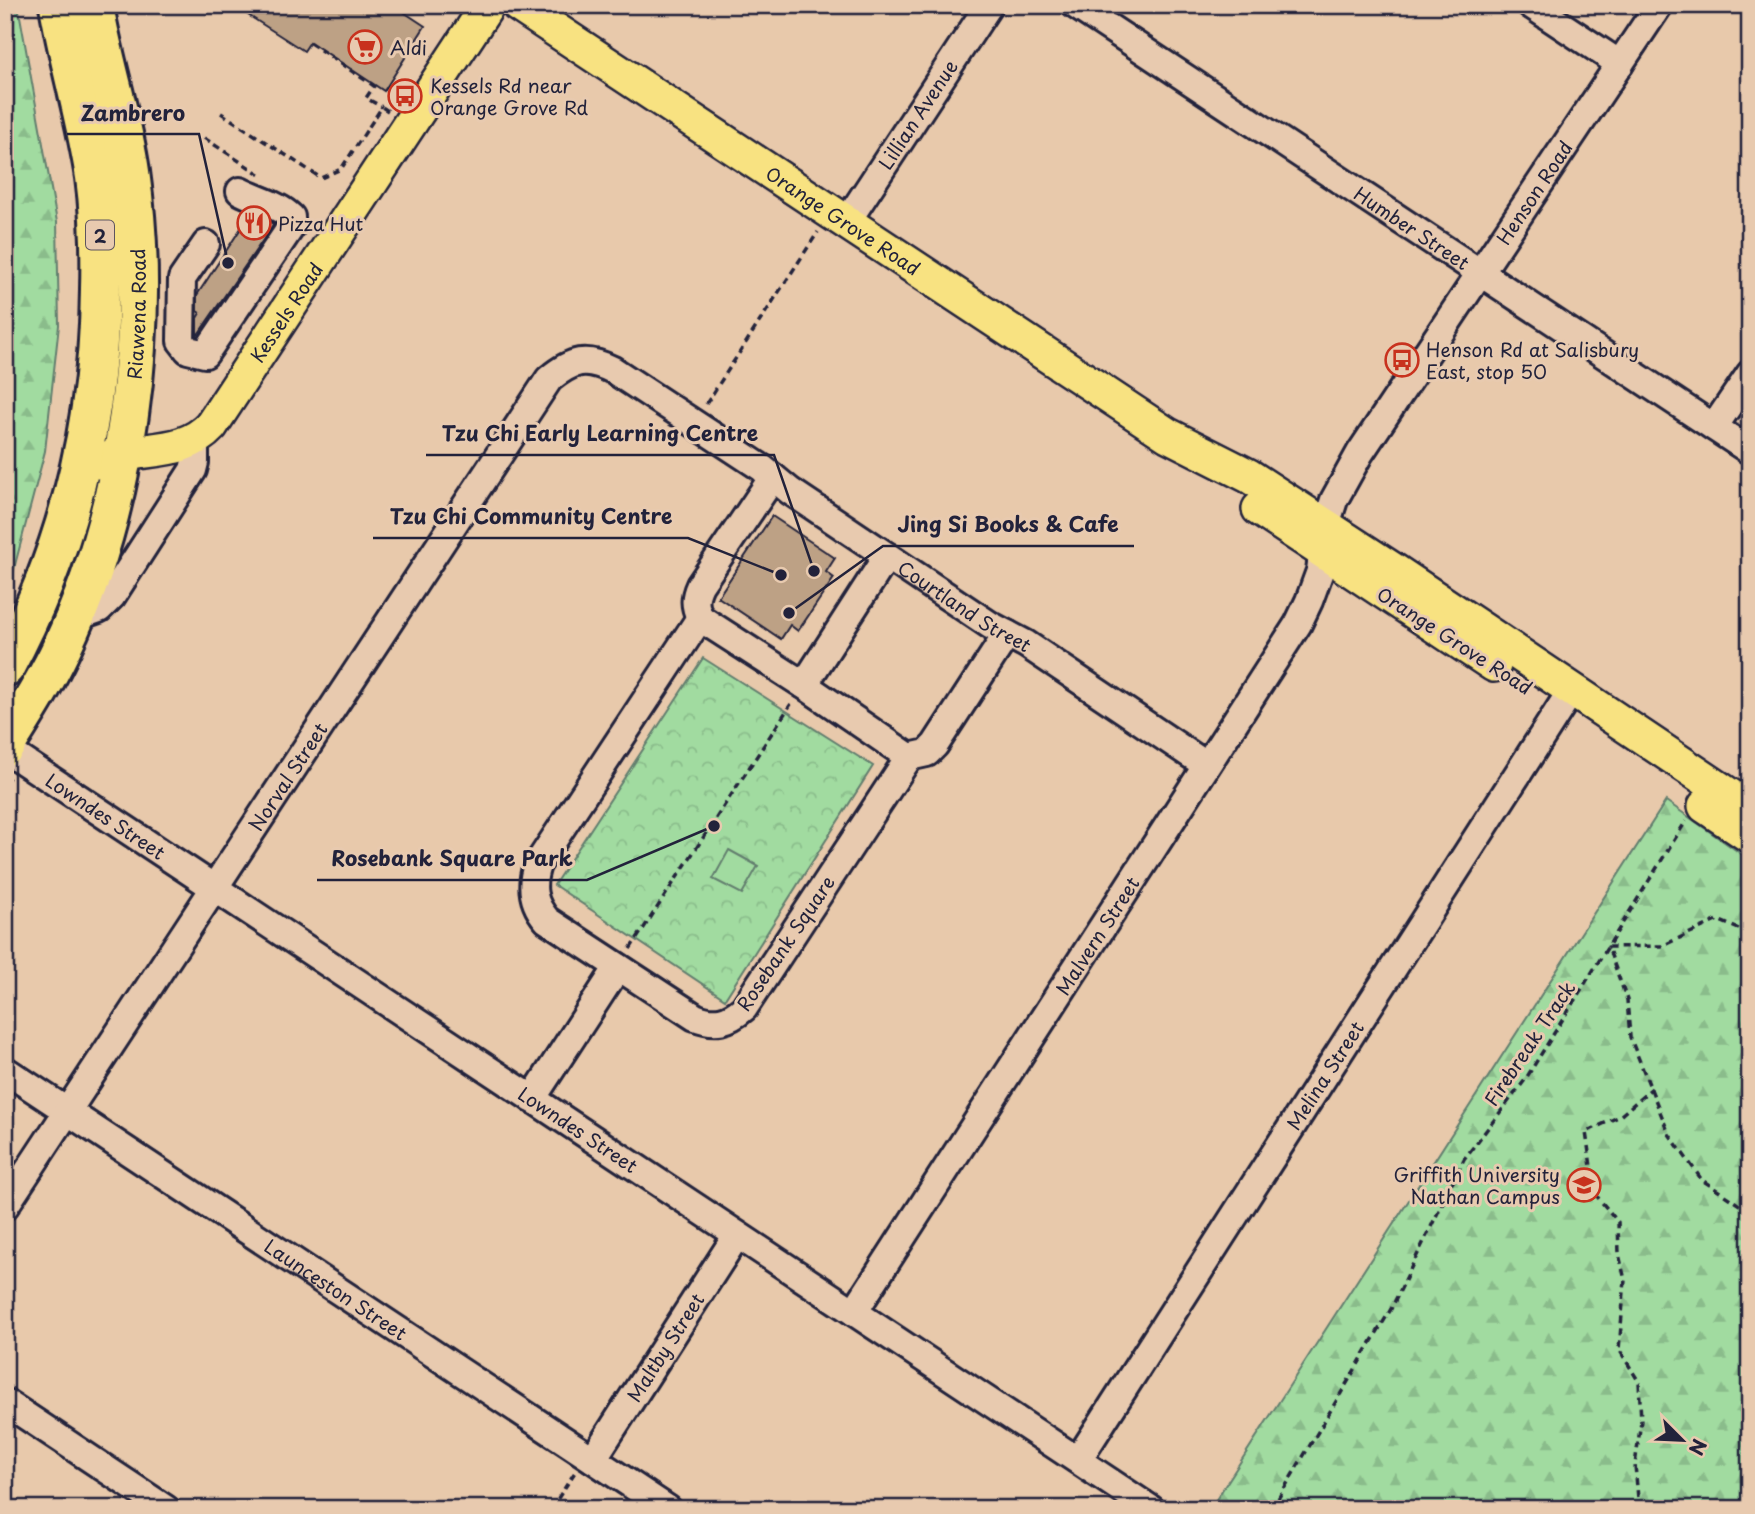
<svg xmlns="http://www.w3.org/2000/svg" width="1755" height="1514" viewBox="0 0 1755 1514" font-family="'Playpen Sans',sans-serif">
  <style>
    .forest { fill: url(#forest-firs); stroke: #627e6e; stroke-width: 2 }
    .park { fill: url(#park-crowns); stroke: #627e6e; stroke-width: 2 }
    .pitch { fill: #a1dba0; stroke: #627e6e; stroke-width: 2 }
    .building { fill: #bda185; stroke: #22223b; stroke-width: 2 }
    .lines { fill: none; stroke-linecap: round; stroke-linejoin: round }
    .minor-casing { stroke: #22223b; stroke-width: 32 }
    .major-casing { stroke: #22223b; stroke-width: 38 }
    .highway-casing { stroke: #22223b; stroke-width: 44 }
    .path { stroke: #22223b; stroke-width: 3.5; stroke-dasharray: 7 5; stroke-linecap: butt }
    .minor { stroke: #e8caaf; stroke-width: 26 }
    .major { stroke: #f8e281; stroke-width: 33 }
    .highway { stroke: #f8e281; stroke-width: 38 }
    .labels { text-anchor: middle; dominant-baseline: central; stroke-width: 6; stroke-linejoin: round; paint-order: stroke }
    .shield { fill: #e8caaf; stroke: #5d545e; stroke-width: 2 }
    .shield-label { font-size: 18px; font-weight: bold; fill: #22223b }
    .poi-label { font-size: 19px; fill: #22223b; stroke: #e8caaf; text-anchor: start }
    .street-label { font-size: 19px; fill: #22223b; stroke: #e8caaf }
    .leader { fill: none; stroke: #22223b; stroke-width: 2.5 }
    .callout-dot { fill: #22223b; stroke: #e8caaf; stroke-width: 2.5 }
    .callout-label { font-size: 21px; text-anchor: middle; font-weight: bold; fill: #22223b; stroke: #e8caaf; stroke-width: 6; stroke-linejoin: round; paint-order: stroke }
  </style>
  <defs>
    <pattern id="forest-firs" width="22" height="20" patternUnits="userSpaceOnUse" patternTransform="scale(1.75)"><rect width="22" height="20" fill="#a1dba0"/><path d="M5 1l3.5 6h-7zM16 11l3.5 6h-7z" fill="#8abc8b"/></pattern>
    <pattern id="park-crowns" width="20" height="18" patternUnits="userSpaceOnUse" patternTransform="scale(1.75)"><rect width="20" height="18" fill="#a1dba0"/><path d="M2 6a3 3 0 1 1 6 0M12 15a3 3 0 1 1 6 0" fill="none" stroke="#8abc8b"/></pattern>
  </defs>
  <rect width="100%" height="100%" fill="#e8c9ab"/>
  <filter id="ink" filterUnits="userSpaceOnUse"><feTurbulence type="fractalNoise" baseFrequency=".0143" numOctaves="2"/><feDisplacementMap in="SourceGraphic" scale="14" xChannelSelector="R" yChannelSelector="G"/><feConvolveMatrix kernelMatrix="1 2 1 2 8 2 1 2 1" color-interpolation-filters="sRGB"/></filter>
  <g filter="url(#ink)">
    <!-- forest -->
    <g class="forest">
      <path d="M5 5H18L57 222 59 325 45 451 11 580 5 594Z"/>
      <path d="M1666 801 1750 860V1509H1210Z"/>
    </g>
    <!-- park -->
    <path class="park" d="M703 658 873 766 725 999 554 885Z"/>
    <!-- pitch -->
    <path class="pitch" d="M729 850 758 866 742 894 713 879Z"/>
    <!-- building -->
    <g class="building">
      <path d="M254 5H393L425 26 384 91 310 42 304 51 248 15Z"/>
      <path d="M251 213 274 224 197 336V318L200 313 197 311V295Z"/>
      <path d="M772 516 835 558 826 572 834 578 798 631 790 625 781 639 718 597Z"/>
    </g>
    <g class="lines">
      <defs>
        <g id="minor">
          <path id="s1" d="M1075 5 1750 451"/>
          <path d="M1531 5 1620 64"/>
          <path id="s2" d="M846 223 989 5"/>
          <path d="M206 244 182 279 181 341 188 350 205 354 291 227V217C278 204 257 200 240 191"/>
          <path d="M1714 427 1750 374"/>
          <path d="M76 617 99 609 112 596 193 470 195 462V439"/>
          <path d="M700 618 804 685 909 757 744 1008C728 1022 715 1025 695 1017L547 920C532 903 530 886 537 865Z"/>
          <path d="M700 618C694 605 694 598 700 585L773 477"/>
          <path d="M804 685 887 556"/>
          <path id="s3" d="M5 749 1151 1509"/>
          <path d="M909 757 927 753 935 745 1007 634"/>
          <path id="s4" d="M5 1070 668 1509"/>
          <path d="M532 1099 618 967"/>
          <path id="s5" d="M5 1206 549 379C572 360 586 356 613 370L762 468 790 491 887 556 990 625 1026 644 1206 765"/>
          <path id="s6" d="M854 1312 1298 624 1309 601 1320 571 1326 525 1334 500 1360 453 1659 5"/>
          <path d="M5 1402 166 1509"/>
          <path id="s7" d="M593 1459 737 1235"/>
          <path id="s8" d="M1078 1460 1571 691"/>
        </g>
        <g id="major">
          <path id="s9" d="M518 5 1168 435 1249 476 1395 571 1750 809"/>
          <path id="s10" d="M99 462C108 459 116 455 125 454 157 448 188 451 211 426L488 5"/>
          <path d="M1259 509 1494 665"/>
          <path d="M1705 806 1750 836"/>
        </g>
        <g id="highway">
          <path d="M5 667C69 548 99 424 100 289 101 252 100 214 95 177 86 119 69 63 59 5"/>
          <path id="s11" d="M5 746C25 714 45 683 61 649 128 508 152 326 130 172 122 115 103 61 94 5"/>
        </g>
      </defs>
      <!-- minor casing -->
      <use href="#minor" class="minor-casing"/>
      <!-- major casing -->
      <use href="#major" class="major-casing"/>
      <!-- highway casing -->
      <use href="#highway" class="highway-casing"/>
      <!-- path -->
      <g class="path">
        <path d="M310 43 374 86 366 98 382 107"/>
        <path d="M221 113 321 178 341 169 382 107 388 111"/>
        <path d="M204 138 261 175"/>
        <path d="M706 404 818 232"/>
        <path d="M5 783 10 776"/>
        <path d="M1750 934 1718 920 1662 946 1608 947 1627 1000 1630 1037 1669 1134 1702 1180 1750 1212"/>
        <path d="M630 949 791 704"/>
        <path d="M551 1509 575 1472"/>
        <path d="M1272 1509 1391 1309 1464 1159 1525 1080 1686 821"/>
        <path d="M1639 1509 1635 1465 1641 1421 1639 1382 1619 1349 1625 1280 1619 1254 1618 1222 1595 1194 1586 1132 1620 1116 1652 1088"/>
      </g>
      <!-- minor -->
      <use href="#minor" class="minor"/>
      <!-- major -->
      <use href="#major" class="major"/>
      <!-- highway -->
      <use href="#highway" class="highway"/>
    </g>
  </g>
  <!-- icons -->
  <defs>
    <symbol id="supermarket-ring" viewBox="-11 -11 22 22"><circle r="9.5" fill="#e8caaf" stroke="#c8321e" stroke-width="1.5"/><path d="M-6-5.5h2.5l.6 2H6L4.5 2H-2.5L-4.4-4H-6ZM-1.5 3.2a1.3 1.3 0 1 0 .1 0ZM3 3.2a1.3 1.3 0 1 0 .1 0Z" fill="#c8321e"/></symbol>
    <symbol id="bus-ring" viewBox="-11 -11 22 22"><circle r="9.5" fill="#e8caaf" stroke="#c8321e" stroke-width="1.5"/><path d="M-5-6H5V4H4V6H2V4H-2V6H-4V4H-5ZM-3.5-4V0h7V-4ZM-3.5 1.2v1.5H-2V1.2ZM2 1.2v1.5H3.5V1.2Z" fill="#c8321e"/></symbol>
    <symbol id="restaurant-ring" viewBox="-11 -11 22 22"><circle r="9.5" fill="#e8caaf" stroke="#c8321e" stroke-width="1.5"/><path d="M-5-6h1v4h1v-4h1v4h1v-4h1v5L-1.5 .5V6h-2V.5L-5-1ZM5-6V6H3V1.5H1.5Q1.5-4 5-6Z" fill="#c8321e"/></symbol>
    <symbol id="university-ring" viewBox="-11 -11 22 22"><circle r="9.5" fill="#e8caaf" stroke="#c8321e" stroke-width="1.5"/><path d="M0-5L7-2L0 1L-7-2ZM-4 1L0 2.5L4 1V4Q0 6-4 4Z" fill="#c8321e"/></symbol>
  </defs>
  <g fill-rule="evenodd">
    <use href="#supermarket-ring" x="346" y="28" width="38" height="38"/>
    <use href="#bus-ring" x="386" y="77" width="38" height="38"/>
    <use href="#restaurant-ring" x="235" y="204" width="38" height="38"/>
    <use href="#bus-ring" x="1383" y="341" width="38" height="38"/>
    <use href="#university-ring" x="1565" y="1166" width="38" height="38"/>
  </g>
  <g class="labels">
    <!-- shield labels -->
    <rect class="shield" x="86" y="220.5" width="28" height="29" rx="5"/>
    <g class="shield-label">
      <text x="100" y="235">2</text>
    </g>
    <!-- poi labels -->
    <g class="poi-label">
      <text x="390" y="47">Aldi</text>
      <text x="430" y="85">Kessels Rd near<tspan x="430" dy="22">Orange Grove Rd</tspan></text>
      <text x="278" y="223">Pizza Hut</text>
      <text x="1426" y="349">Henson Rd at Salisbury<tspan x="1426" dy="22">East, stop 50</tspan></text>
      <text x="1560" y="1174" text-anchor="end">Griffith University<tspan x="1560" dy="22">Nathan Campus</tspan></text>
    </g>
    <!-- street labels -->
    <g class="street-label">
      <text stroke="none"><textPath href="#s2" startOffset="130">Lillian Avenue</textPath></text>
      <text stroke="none"><textPath href="#s6" startOffset="1316">Henson Road</textPath></text>
      <text stroke="none"><textPath href="#s9" startOffset="390">Orange Grove Road</textPath></text>
      <text stroke="none"><textPath href="#s1" startOffset="404">Humber Street</textPath></text>
      <text stroke="none"><textPath href="#s10" startOffset="256">Kessels Road</textPath></text>
      <text stroke="none"><textPath href="#s11" startOffset="458">Riawena Road</textPath></text>
      <text stroke="none"><textPath href="#s5" startOffset="1484">Courtland Street</textPath></text>
      <text transform="translate(1455 640) rotate(33)">Orange Grove Road</text>
      <text stroke="none"><textPath href="#s5" startOffset="514">Norval Street</textPath></text>
      <text stroke="none"><textPath href="#s3" startOffset="121">Lowndes Street</textPath></text>
      <text stroke="none"><textPath href="#s6" startOffset="448">Malvern Street</textPath></text>
      <text transform="translate(785 943) rotate(-56)">Rosebank Square</text>
      <text transform="translate(1529 1043) rotate(-56)">Firebreak Track</text>
      <text stroke="none"><textPath href="#s8" startOffset="457">Melina Street</textPath></text>
      <text stroke="none"><textPath href="#s3" startOffset="688">Lowndes Street</textPath></text>
      <text stroke="none"><textPath href="#s4" startOffset="397">Launceston Street</textPath></text>
      <text stroke="none"><textPath href="#s7" startOffset="133">Maltby Street</textPath></text>
    </g>
  </g>
  <!-- callouts -->
  <path class="leader" d="M228 263L199 134H67M814 571L774 455H426M781 575L688 538H373M789 613L883 546H1134M714 826L587 880H317"/>
  <g class="callout-dot">
    <circle cx="228" cy="263" r="7"/>
    <circle cx="814" cy="571" r="7"/>
    <circle cx="781" cy="575" r="7"/>
    <circle cx="789" cy="613" r="7"/>
    <circle cx="714" cy="826" r="7"/>
  </g>
  <g class="callout-label">
    <text x="133" y="121">Zambrero</text>
    <text x="600" y="441">Tzu Chi Early Learning Centre</text>
    <text x="531" y="524">Tzu Chi Community Centre</text>
    <text x="1008" y="532">Jing Si Books &amp; Cafe</text>
    <text x="452" y="866">Rosebank Square Park</text>
  </g>
  <!-- margin -->
  <rect width="1755" height="1514" fill="none" stroke="#e8caaf" stroke-width="28"/>
  <rect x="14" y="14" width="1727" height="1486" fill="none" stroke="#22223b" stroke-width="2.5" filter="url(#ink)"/>
  <!-- north arrow -->
  <g transform="translate(1682 1440) rotate(114)" stroke="#e8caaf" stroke-width="5" paint-order="stroke">
  <path d="M0-5L12 26L0 18L-12 26Z" fill="#22223b"/>
  <text y="-10" font-size="19" font-weight="bold" text-anchor="middle" fill="#22223b">N</text>
  </g>
</svg>
